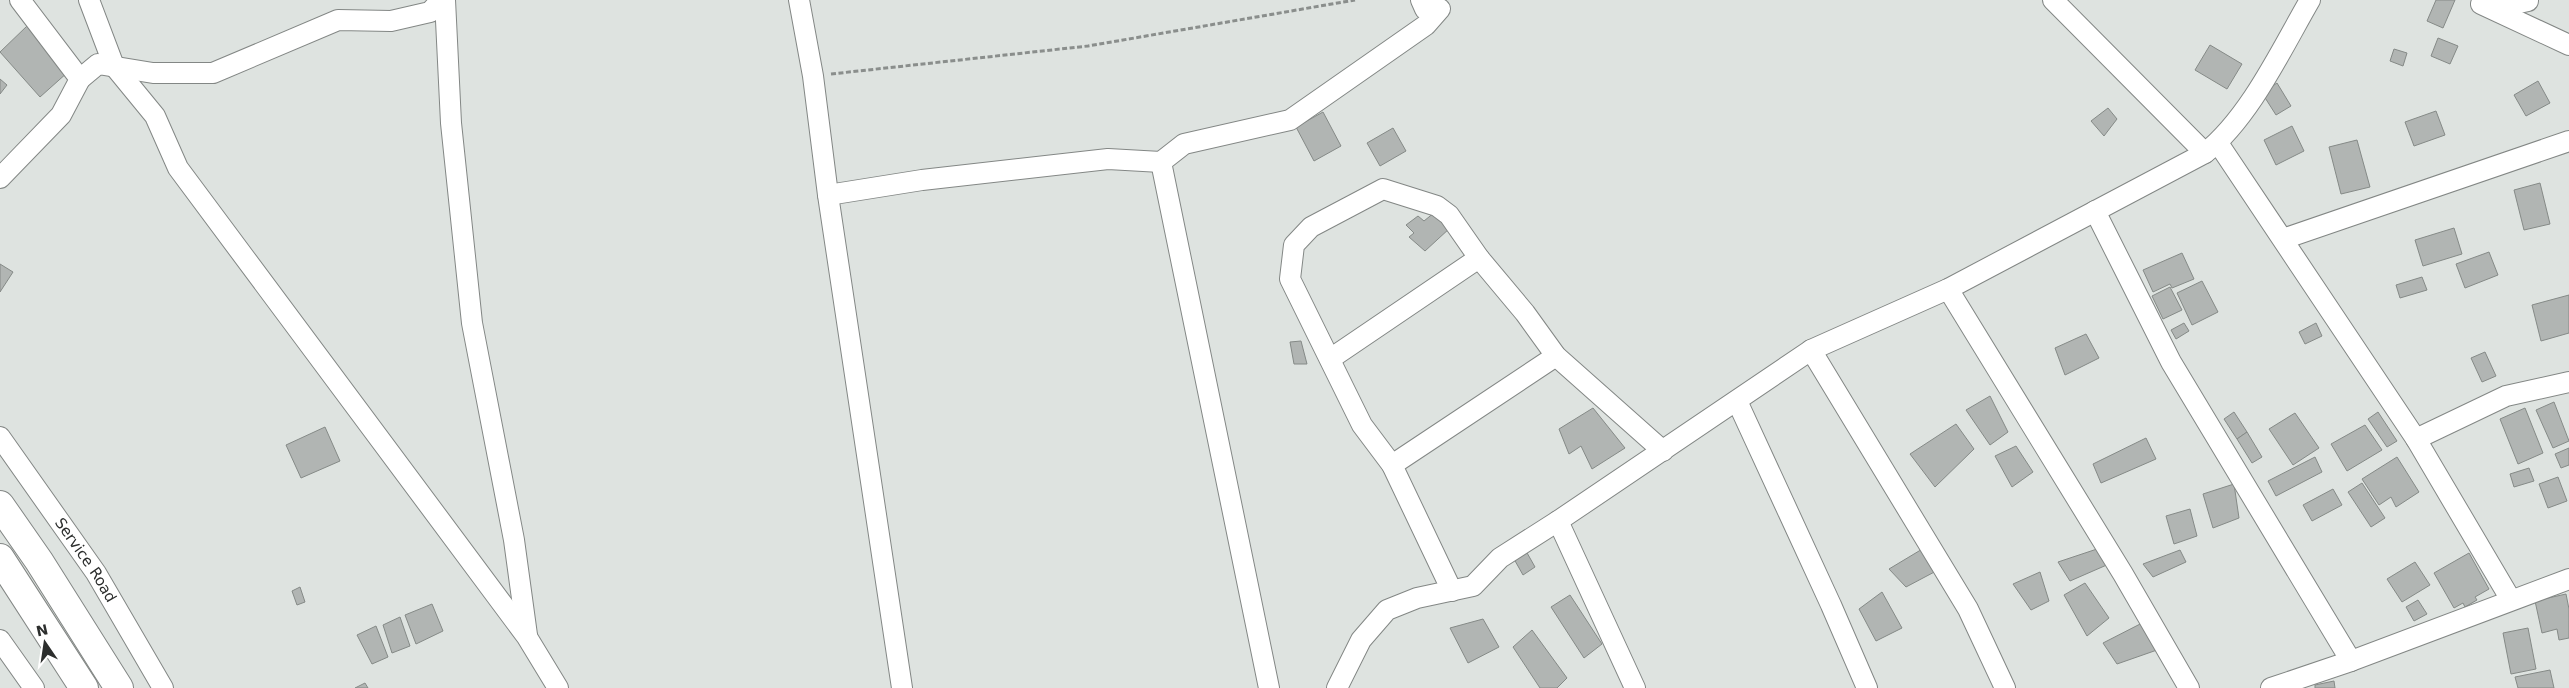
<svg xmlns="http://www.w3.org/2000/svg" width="2569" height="688" viewBox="0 0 2569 688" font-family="'DejaVu Sans',sans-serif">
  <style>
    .building { fill: #b1b5b3; stroke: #858a87 }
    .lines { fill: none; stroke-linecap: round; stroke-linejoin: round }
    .minor-casing { stroke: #838785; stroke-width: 22 }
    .primary-casing { stroke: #838785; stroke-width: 30 }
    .path { stroke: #8a8e8c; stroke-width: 3; stroke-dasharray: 5 2.5; stroke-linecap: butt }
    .minor { stroke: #fff; stroke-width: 20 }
    .primary { stroke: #fff; stroke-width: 28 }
    .labels { text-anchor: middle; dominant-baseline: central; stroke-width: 4; stroke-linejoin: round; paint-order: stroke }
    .street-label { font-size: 15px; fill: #2c2e2d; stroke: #fff }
  </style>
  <rect width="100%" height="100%" fill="#dee3e0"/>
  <!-- building -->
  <g class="building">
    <path d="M2436 0H2455L2443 28 2427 21Z"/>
    <path d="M27 26 68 72 40 97 0 52Z"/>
    <path d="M2438 38 2458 46 2450 64 2431 56Z"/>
    <path d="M2210 45 2242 64 2227 89 2195 70Z"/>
    <path d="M2394 49 2407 53 2403 66 2390 61Z"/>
    <path d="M0 79 7 85 0 94Z"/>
    <path d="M2538 81 2550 103 2526 116 2514 95Z"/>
    <path d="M2277 83 2291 106 2276 115 2262 93Z"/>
    <path d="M2108 108 2117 119 2104 136 2091 121Z"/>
    <path d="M2436 111 2445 135 2414 146 2405 122Z"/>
    <path d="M1323 112 1341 146 1314 161 1296 127Z"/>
    <path d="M2292 126 2304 151 2276 165 2264 140Z"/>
    <path d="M1393 128 1406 151 1380 166 1367 143Z"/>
    <path d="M2357 140 2370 187 2341 194 2329 147Z"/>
    <path d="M2540 183 2550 224 2524 230 2514 190Z"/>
    <path d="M1435 212 1450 228 1425 251 1409 237 1414 233 1406 225 1418 216 1424 221Z"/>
    <path d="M2454 228 2462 254 2423 266 2415 240Z"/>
    <path d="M2489 252 2498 275 2465 288 2456 264Z"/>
    <path d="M2182 253 2194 279 2172 288 2170 284 2153 292 2143 270Z"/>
    <path d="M0 264 13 272 0 292Z"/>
    <path d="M2422 277 2427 290 2400 298 2396 285Z"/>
    <path d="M2202 281 2218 312 2192 325 2177 293Z"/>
    <path d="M2170 287 2182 310 2163 319 2152 296Z"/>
    <path d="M2569 295V333L2541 341 2532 305Z"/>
    <path d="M2184 323 2189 331 2176 339 2171 330Z"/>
    <path d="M2316 323 2322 336 2305 344 2299 332Z"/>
    <path d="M2086 334 2099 358 2065 375 2055 348Z"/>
    <path d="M1301 341 1307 364H1294L1290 342Z"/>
    <path d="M2485 352 2496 376 2482 382 2471 358Z"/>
    <path d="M1990 396 2008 432 1990 445 1966 410Z"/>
    <path d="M2554 402 2569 441 2553 448 2536 410Z"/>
    <path d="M1593 408 1625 448 1592 469 1581 446 1569 454 1559 429Z"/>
    <path d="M2525 408 2543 453 2518 464 2500 419Z"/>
    <path d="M2234 412 2247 432 2237 439 2224 419Z"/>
    <path d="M2378 412 2397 441 2387 447 2368 419Z"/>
    <path d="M2295 413 2319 448 2293 465 2269 429Z"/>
    <path d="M1956 424 1974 449 1935 487 1910 454Z"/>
    <path d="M2365 425 2382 450 2347 471 2331 444Z"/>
    <path d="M325 427 340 461 301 478 286 445Z"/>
    <path d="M2247 432 2262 457 2252 463 2237 439Z"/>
    <path d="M2146 438 2156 459 2101 483 2093 464Z"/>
    <path d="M2016 446 2033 472 2012 487 1995 456Z"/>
    <path d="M2569 448V465L2561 468 2555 454Z"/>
    <path d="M2315 457 2322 472 2276 496 2268 481Z"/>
    <path d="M2397 457 2419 492 2396 507 2391 497 2379 505 2362 479Z"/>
    <path d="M2529 468 2534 481 2514 487 2510 474Z"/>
    <path d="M2558 477 2567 501 2548 508 2539 484Z"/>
    <path d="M2362 483 2385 518 2371 527 2348 492Z"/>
    <path d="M2234 484 2239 518 2213 528 2203 494Z"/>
    <path d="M2333 489 2342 505 2312 521 2303 505Z"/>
    <path d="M2190 509 2197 536 2174 544 2166 516Z"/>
    <path d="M1924 548 1940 569 1906 587 1889 569Z"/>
    <path d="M2097 549 2109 564 2070 581 2058 562Z"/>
    <path d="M2180 550 2186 562 2153 577 2143 564Z"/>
    <path d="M1526 551 1535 567 1523 575 1514 559Z"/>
    <path d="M2469 553 2489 589 2475 597 2477 600 2465 607 2463 603 2454 608 2434 573Z"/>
    <path d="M2415 562 2430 585 2402 602 2387 579Z"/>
    <path d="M2040 572 2049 601 2031 610 2013 584Z"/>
    <path d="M2085 583 2109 618 2087 636 2064 595Z"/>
    <path d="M300 587 305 602 297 605 292 591Z"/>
    <path d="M1882 592 1902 628 1876 641 1859 609Z"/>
    <path d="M2566 594 2569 609V638L2559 640 2557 629 2542 633 2535 601Z"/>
    <path d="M1570 595 1602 644 1584 658 1551 607Z"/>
    <path d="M2418 600 2427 614 2414 621 2406 607Z"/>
    <path d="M432 604 443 631 416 644 405 615Z"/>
    <path d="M400 617 410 646 392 653 383 625Z"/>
    <path d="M1483 619 1499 647 1468 663 1450 628Z"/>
    <path d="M2146 621 2157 650 2117 664 2103 643Z"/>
    <path d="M376 626 388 657 372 664 357 635Z"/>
    <path d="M2528 628 2536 669 2511 674 2503 633Z"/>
    <path d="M1532 630 1567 678 1557 688H1540L1513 647Z"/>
    <path d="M2550 670 2554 688H2518L2515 677Z"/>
    <path d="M2334 681 2335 688H2315V685Z"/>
    <path d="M365 683 368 688H355Z"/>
  </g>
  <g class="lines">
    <defs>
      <g id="minor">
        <path d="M89 0 114 66 155 116 178 168 527 637 558 688"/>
        <path d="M445 0 451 123 472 323 514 540 527 635"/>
        <path d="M799 0 813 76 828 195 902 688"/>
        <path d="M2053 0 2205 153"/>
        <path d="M2481 4 2569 45"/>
        <path d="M2488 4 2510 5 2528 1"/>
        <path d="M80 79 98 64 153 73H213L338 20 391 21 430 12 441 0"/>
        <path d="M2218 143 2416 439 2511 600"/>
        <path d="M0 178 61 115 80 79 20 0"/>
        <path d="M828 195 922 180 1108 159 1161 162"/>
        <path d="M2095 211 2171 362 2351 661"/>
        <path d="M2283 239 2569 141"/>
        <path d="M1948 289 2123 574 2189 688"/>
        <path d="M1811 350 1968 609 2005 688"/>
        <path d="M1330 359 1479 258"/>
        <path d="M1737 401 1831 605 1867 688"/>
        <path id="s1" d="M0 437 96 573 163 688"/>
        <path d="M2416 439 2506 396 2569 382"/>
        <path d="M1392 465 1556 356"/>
        <path d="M1558 521 1635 688"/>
        <path d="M1452 591 1392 465 1362 425 1290 279 1294 245 1311 227 1383 189 1437 206 1449 215 1479 258 1525 313 1556 356 1663 451"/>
        <path d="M0 640 34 688"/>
        <path d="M1269 688 1161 162 1184 144 1290 120 1426 25 1440 9H1425L1421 0"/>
        <path d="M1337 688 1361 640 1387 610 1417 598 1473 586 1500 558 1558 521 1811 350 1948 289 2205 153C2250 117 2281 50 2310 0"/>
        <path d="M2271 688 2351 661 2569 579"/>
      </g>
      <g id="primary">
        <path d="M0 505 39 561 119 688"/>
        <path d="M0 558 84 688"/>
      </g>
    </defs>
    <!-- minor casing -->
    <use href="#minor" class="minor-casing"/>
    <!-- primary casing -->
    <use href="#primary" class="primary-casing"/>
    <!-- path -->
    <path class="path" d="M831 74 1088 46 1355 0"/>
    <!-- minor -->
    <use href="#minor" class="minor"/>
    <!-- primary -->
    <use href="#primary" class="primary"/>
  </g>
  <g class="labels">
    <!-- street labels -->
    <g class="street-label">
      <text stroke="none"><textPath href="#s1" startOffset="150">Service Road</textPath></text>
    </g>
  </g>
  <!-- north arrow -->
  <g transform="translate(45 643) rotate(347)" stroke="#ffffff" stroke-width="4" paint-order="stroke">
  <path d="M0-4L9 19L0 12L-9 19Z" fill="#2c2e2d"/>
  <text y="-8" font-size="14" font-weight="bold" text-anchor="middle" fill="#2c2e2d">N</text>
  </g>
</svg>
